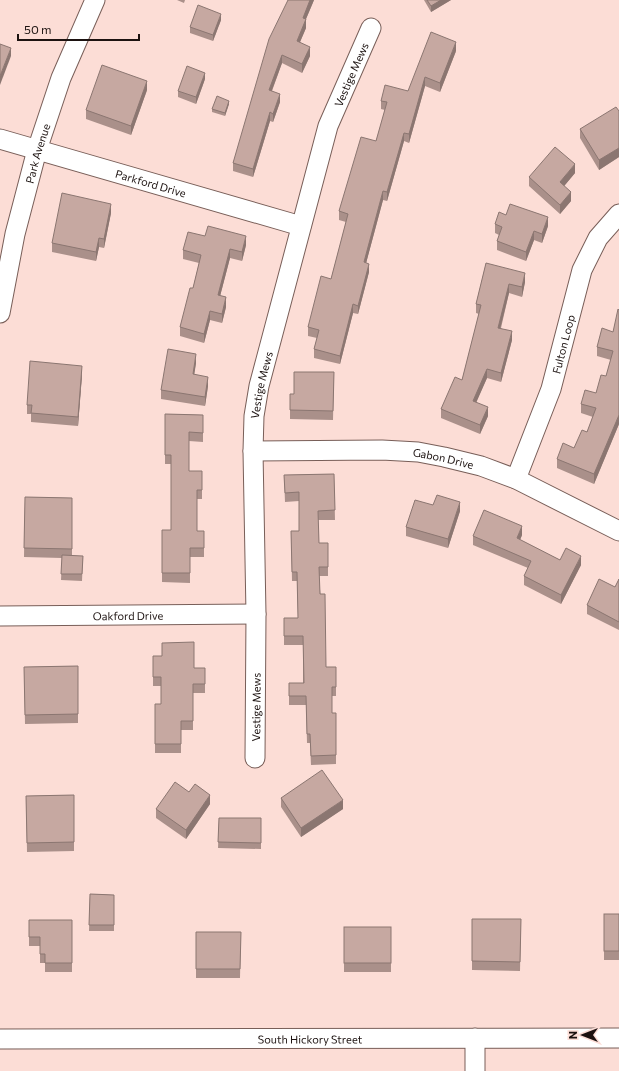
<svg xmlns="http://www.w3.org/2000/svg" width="619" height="1071" viewBox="0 0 619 1071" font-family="Commissioner,sans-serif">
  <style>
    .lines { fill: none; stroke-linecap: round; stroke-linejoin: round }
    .minor-casing { stroke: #785e58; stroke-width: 21 }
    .minor { stroke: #fff; stroke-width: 19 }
    .wall { fill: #aa908a }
    .shaded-wall { fill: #8b7671 }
    .building { fill: #c6a8a1; stroke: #8b7671 }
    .labels { text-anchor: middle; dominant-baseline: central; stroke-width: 3; stroke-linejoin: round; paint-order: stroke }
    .street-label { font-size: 11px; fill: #1c1210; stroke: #fcddd6 }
  </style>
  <rect width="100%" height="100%" fill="#fcddd6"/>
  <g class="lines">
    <defs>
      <g id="minor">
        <path id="s1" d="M0 139 301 226"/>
        <path id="s2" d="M0 313 15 234 37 150 61 78 95 0"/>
        <path id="s3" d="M253 451 382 450 418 452 444 457 481 466 516 479 619 531"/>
        <path id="s4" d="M516 479 551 389 582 270 598 238 619 214"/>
        <path id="s5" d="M0 616 256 614"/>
        <path id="s6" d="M255 758 256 614 253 451 254 416 259 386 328 126 371 28"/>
        <path id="s7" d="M0 1039 619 1038"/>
        <path d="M475 1071V1038"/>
      </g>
    </defs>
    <!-- minor casing -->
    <use href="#minor" class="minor-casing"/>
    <!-- minor -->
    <use href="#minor" class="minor"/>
  </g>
  <!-- wall -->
  <g class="wall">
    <path d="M177 0H185L184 3Z"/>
    <path d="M288 0H314L306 19V28L300 42 310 56 302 73 282 63 272 91 280 102 273 122 270 121 253 177 233 171V163Z"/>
    <path d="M424 0H451L431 12Z"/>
    <path d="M221 20 213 41 190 33V27Z"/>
    <path d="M456 51 440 92 425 86 409 143 404 141 387 201 383 200 366 263 369 272 358 314 353 313 340 364 314 358V349L317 338 308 336V327L331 279 346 222 339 220V211L376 141 385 110 381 109V101L408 91Z"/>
    <path d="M205 79 196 104 178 97V91Z"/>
    <path d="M147 90 131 135 86 119V110Z"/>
    <path d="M229 104 225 116 212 112V109Z"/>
    <path d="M619 111V157L599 170 580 138V129Z"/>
    <path d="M575 173 564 186 571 201 560 214 529 186V177Z"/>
    <path d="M111 213 104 248 99 247 96 261 52 252V243Z"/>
    <path d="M506 215 548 226 542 243 534 240 526 261 497 250V241L499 235 495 233V224Z"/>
    <path d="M205 236 246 245 242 261 230 258 220 296 226 307 222 323 210 320 204 343 180 336V327L193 288 199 263 183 259V250Z"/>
    <path d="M486 263 525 282 522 297 509 293 501 328 512 340 501 382 487 378 476 402 488 416 480 434 441 418V409L462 380 479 314 476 313V304Z"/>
    <path d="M619 310V424L594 484 557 468V459L574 448 587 432 593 417 581 413V404L596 393 606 376 611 360 597 356V347L613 332Z"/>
    <path d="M196 363 194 374 208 386 205 406 161 399V390Z"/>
    <path d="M334 372 333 420 290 419V394H294Z"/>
    <path d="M82 375 78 426 31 422V414H27V405Z"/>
    <path d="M165 414 203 415V442L189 441V471H202V499H197V531H204V557H190V583L162 582V530H171V464H165Z"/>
    <path d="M334 474 335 520H318L319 543H328V576H319L326 667H336V696H332V713H336V764L311 765 310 743H307L306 705H289V683H303V645H284V618H298L297 581H292L291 531H299V501L285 502 284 475Z"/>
    <path d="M25 497 72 498V556H83L82 581 61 580 62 558 24 557Z"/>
    <path d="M433 505 460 511 448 548 406 536V527Z"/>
    <path d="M522 535 520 540 560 560 581 565 561 604 524 585V576L528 568 473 545V536Z"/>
    <path d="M619 579V630L587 614V605L615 587Z"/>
    <path d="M153 656 194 668H205V693H193V730H181V753H155V704H161V686H153Z"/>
    <path d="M78 666V723L25 724 24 667Z"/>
    <path d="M189 792 210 804 186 839 156 818V809Z"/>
    <path d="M74 795V851L27 852 26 796Z"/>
    <path d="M281 798 343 809 301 837 281 807Z"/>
    <path d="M219 818H261V849L218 848Z"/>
    <path d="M90 894 114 895V931H89Z"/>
    <rect x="604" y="914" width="15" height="46"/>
    <path d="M472 919H521L520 971 472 970Z"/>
    <path d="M29 920H72V972H45V963H40V946H29Z"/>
    <rect x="344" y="927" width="47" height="45"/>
    <path d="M196 932H241L240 978H196Z"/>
  </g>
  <!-- shaded-wall -->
  <g class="shaded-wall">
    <path d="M310 0H314L303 26V18Z"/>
    <path d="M441 0H451L431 12V6Z"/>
    <path d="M221 14V20L213 41V35Z"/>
    <path d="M306 19V28L297 49V41Z"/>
    <path d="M456 42V51L440 92V83Z"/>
    <path d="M310 47V56L302 73V64Z"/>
    <path d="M11 48V56L0 85V76Z"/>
    <path d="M282 55V63L269 98V90Z"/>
    <path d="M205 73V79L196 104V97Z"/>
    <path d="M425 77V86L409 143V134Z"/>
    <path d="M147 81V90L131 135V126Z"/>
    <path d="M280 94V102L273 122V114Z"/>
    <path d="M229 101V104L225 116V113Z"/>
    <path d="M270 112V121L253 177V169Z"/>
    <path d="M404 133V141L387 201V192Z"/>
    <path d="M619 148V157L599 170V160Z"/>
    <path d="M575 164V173L560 191V182Z"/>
    <path d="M383 191V200L364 271V262Z"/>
    <path d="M571 192V201L560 214V205Z"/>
    <path d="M111 204V213L104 248V239Z"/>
    <path d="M548 217V226L542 243V234Z"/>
    <path d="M534 231V240L526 261V252Z"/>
    <path d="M246 236V245L242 261V252Z"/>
    <path d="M99 238V247L96 261V252Z"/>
    <path d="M230 249V258L218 304V295Z"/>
    <path d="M369 264V272L358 314V306Z"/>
    <path d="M525 273V282L522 297V287Z"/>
    <path d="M509 284V293L498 337V328Z"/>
    <path d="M226 297V307L222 323V314Z"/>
    <path d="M353 304V313L340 364V356Z"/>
    <path d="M210 311V320L204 343V334Z"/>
    <path d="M512 331V340L501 382V373Z"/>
    <path d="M196 354V363L193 383V374Z"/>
    <path d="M82 366V375L78 426V417Z"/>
    <path d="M487 369V378L473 410V401Z"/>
    <path d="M208 377V386L205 406V397Z"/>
    <path d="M488 407V416L480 434V425Z"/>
    <path d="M619 415V424L594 484V474Z"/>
    <path d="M460 502V511L448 548V539Z"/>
    <path d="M522 526V535L517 547V538Z"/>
    <path d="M581 556V565L561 604V595Z"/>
    <path d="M210 795V804L186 839V830Z"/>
    <path d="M343 800V809L301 837V828Z"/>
  </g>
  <!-- building -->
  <g class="building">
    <path d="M288 0H310L303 18 306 19 297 41 310 47 302 64 282 55 269 90 280 94 273 114 270 112 253 169 233 163 269 39Z"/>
    <path d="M427 0H441L431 6Z"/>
    <path d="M198 5 221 14 213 35 190 27Z"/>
    <path d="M431 32 456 42 440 83 425 77 409 134 404 133 387 192 383 191 364 262 369 264 358 306 353 304 340 356 314 349 319 330 308 327 321 276 331 279 348 214 339 211 361 137 376 141 387 102 381 101 385 85 408 91Z"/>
    <path d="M0 44 11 48 0 76Z"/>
    <path d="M102 65 147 81 131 126 86 110Z"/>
    <path d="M187 66 205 73 196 97 178 91Z"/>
    <path d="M217 96 229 101 225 113 212 109Z"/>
    <path d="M616 107 619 111V148L599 160 580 129Z"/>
    <path d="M555 147 575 164 560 182 571 192 560 205 529 177Z"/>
    <path d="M62 193 111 204 104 239 99 238 96 252 52 243Z"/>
    <path d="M510 204 548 217 542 234 534 231 526 252 497 241 502 227 495 224 499 212 506 215Z"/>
    <path d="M208 226 246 236 242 252 230 249 218 295 226 297 222 314 210 311 204 334 180 327 190 288H193L201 255 183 250 188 232 205 236Z"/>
    <path d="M486 263 525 273 522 287 509 284 498 328 512 331 501 373 487 369 473 401 488 407 480 425 441 409 455 377 462 380 481 305 476 304Z"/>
    <path d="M618 309 619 310V415L594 474 557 459 563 443 574 448 582 430 587 432 596 408 581 404 585 390 596 393 601 375 606 376 613 351 597 347 602 328 613 332Z"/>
    <path d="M168 349 196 354 193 374 208 377 205 397 161 390Z"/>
    <path d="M30 361 82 366 78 417 31 413 32 405H27Z"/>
    <path d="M294 372H334L333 411 290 410V394H294Z"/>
    <path d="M165 414 203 415V433L189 432V471H202V490H197V531H204V548H190V573H162V530H171V455H165Z"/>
    <path d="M334 474 335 510 318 511 319 543H328V567H319L320 594H325L326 667H336V687H332V713H336V755L311 756 310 734H307L306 696H289V683H304L303 636H284V618H298L297 572H292L291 531H299V492L285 493 284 475Z"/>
    <path d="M437 495 460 502 448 539 406 527 415 500 433 505Z"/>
    <path d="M25 497 72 498V549L24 548Z"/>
    <path d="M484 510 522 526 517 538 560 560 566 548 581 556 561 595 524 576 531 561 473 536Z"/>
    <path d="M62 555 83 556 82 574H61Z"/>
    <path d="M599 579 615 587 619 579V622L587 605Z"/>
    <path d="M194 642V668H205V684H193V721H181V744H155V704H161V677H153V656H162V643Z"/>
    <path d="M78 666V714L25 715 24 667Z"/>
    <path d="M322 770 343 800 301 828 281 798Z"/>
    <path d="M175 782 189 792 195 784 210 795 186 830 156 809Z"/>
    <path d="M74 795V842L27 843 26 796Z"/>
    <path d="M219 818H261V843L218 842Z"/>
    <path d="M90 894 114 895V925H89Z"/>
    <rect x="604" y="914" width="15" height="37"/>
    <path d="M472 919H521L520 962 472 961Z"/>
    <path d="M29 920H72V963H45V954H40V937H29Z"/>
    <rect x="344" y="927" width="47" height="36"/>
    <path d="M196 932H241L240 969H196Z"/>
  </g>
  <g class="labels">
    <!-- street labels -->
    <g class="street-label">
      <text stroke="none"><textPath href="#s6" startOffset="698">Vestige Mews</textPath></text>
      <text stroke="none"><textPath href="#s2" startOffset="164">Park Avenue</textPath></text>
      <text stroke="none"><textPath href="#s1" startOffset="157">Parkford Drive</textPath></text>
      <text stroke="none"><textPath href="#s4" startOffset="143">Fulton Loop</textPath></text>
      <text stroke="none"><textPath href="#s6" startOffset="374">Vestige Mews</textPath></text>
      <text stroke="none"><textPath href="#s3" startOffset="191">Gabon Drive</textPath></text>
      <text stroke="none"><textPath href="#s5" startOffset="128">Oakford Drive</textPath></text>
      <text stroke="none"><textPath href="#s6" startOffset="51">Vestige Mews</textPath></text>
      <text stroke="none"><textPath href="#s7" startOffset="310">South Hickory Street</textPath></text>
    </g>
  </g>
  <!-- north arrow -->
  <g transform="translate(583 1035) rotate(270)" stroke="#fcddd6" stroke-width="3" paint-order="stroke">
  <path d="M0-3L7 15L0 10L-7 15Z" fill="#1c1210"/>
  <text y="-6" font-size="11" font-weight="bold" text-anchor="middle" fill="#1c1210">N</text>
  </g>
  <!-- scale -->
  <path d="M18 34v6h121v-6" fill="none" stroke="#1c1210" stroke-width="2"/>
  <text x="24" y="34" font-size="12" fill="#1c1210" stroke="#fcddd6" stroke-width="3" paint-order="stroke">50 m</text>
</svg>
